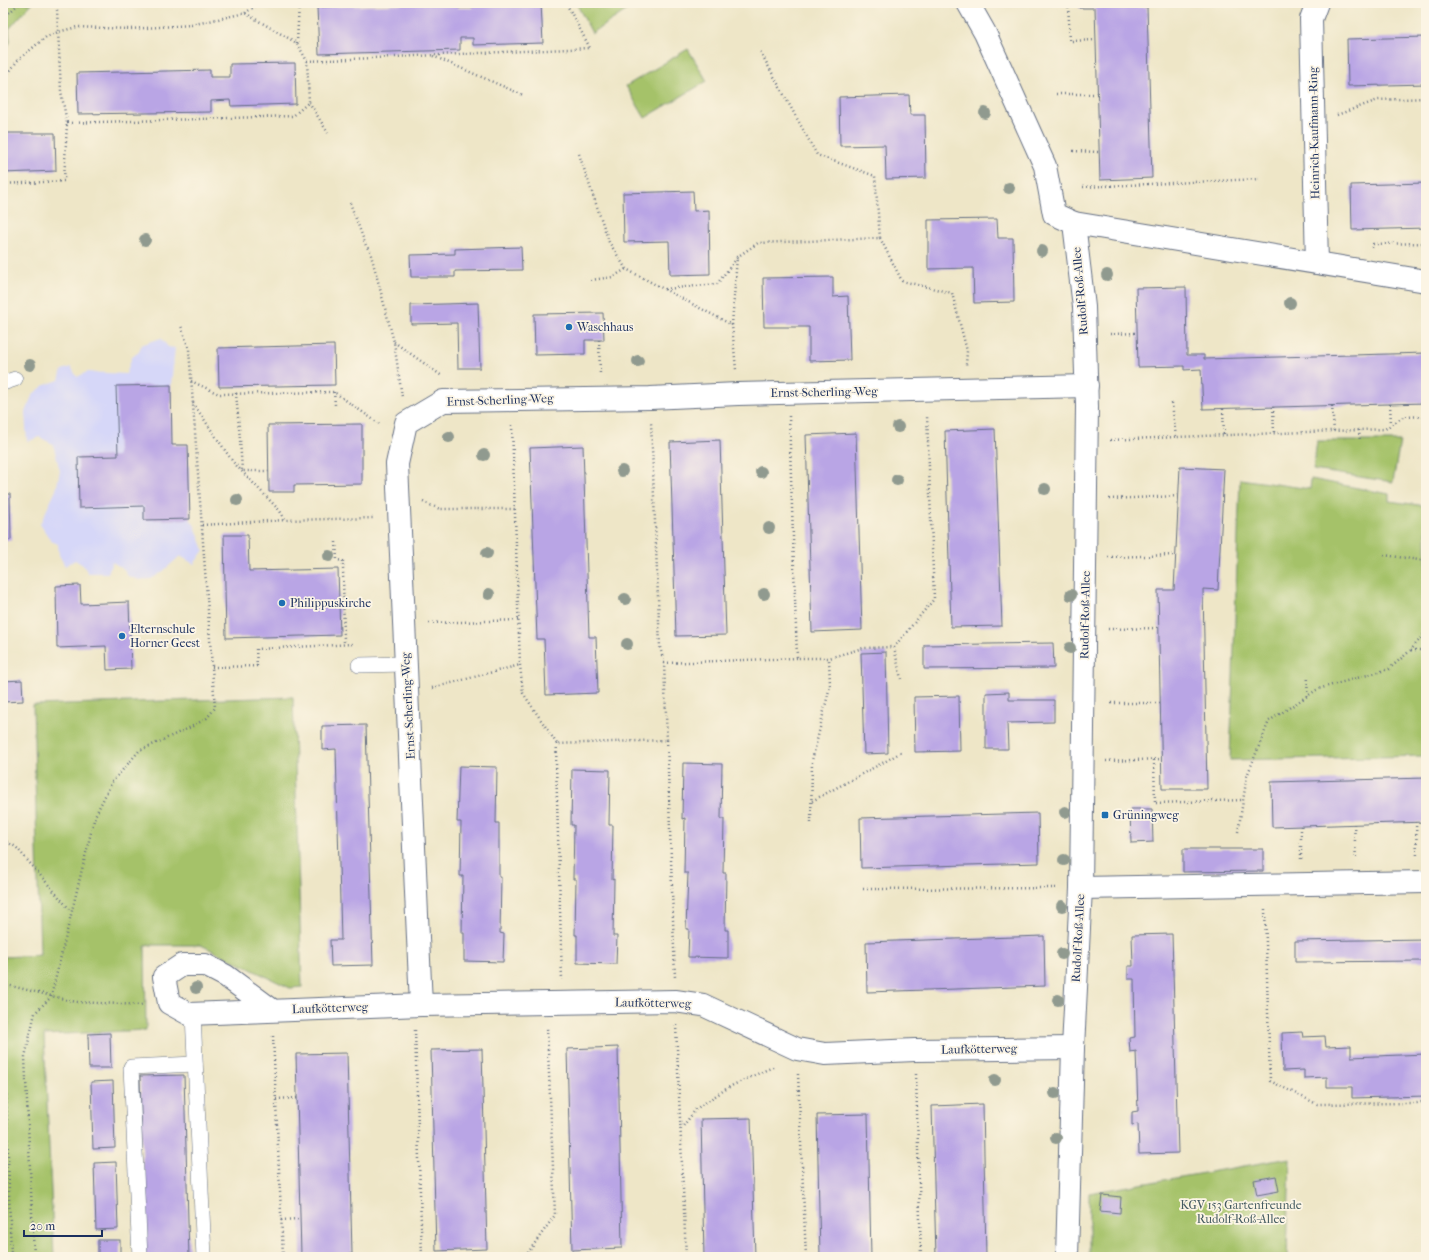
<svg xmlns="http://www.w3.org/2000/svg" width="1429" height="1260" viewBox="0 0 1429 1260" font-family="'IM FELL French Canon',serif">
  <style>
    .built { fill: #d6d7f8 }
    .green { fill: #a5c269; stroke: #607864 }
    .building { fill: #b9a5e5 }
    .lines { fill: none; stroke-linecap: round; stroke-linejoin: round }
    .service-casing { stroke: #656f83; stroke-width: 16 }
    .minor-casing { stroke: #656f83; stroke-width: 24 }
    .path { stroke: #656f83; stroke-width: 2.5; stroke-dasharray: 1 3; stroke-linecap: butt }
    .service { stroke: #fff; stroke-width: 15 }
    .minor { stroke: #fff; stroke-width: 22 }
    .tree { fill: #909a8f }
    .poi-dot { fill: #1f6fb2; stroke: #fcf5e5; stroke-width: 1.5 }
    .labels { text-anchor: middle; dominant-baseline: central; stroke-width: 3.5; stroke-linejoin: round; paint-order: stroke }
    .street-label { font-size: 12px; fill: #1b2f5e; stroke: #fcf5e5 }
    .poi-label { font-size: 12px; fill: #1b2f5e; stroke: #fcf5e5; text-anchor: start }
    .park-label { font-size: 12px; fill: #445b61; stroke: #fcf5e5 }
  </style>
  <rect width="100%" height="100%" fill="#fcf5e5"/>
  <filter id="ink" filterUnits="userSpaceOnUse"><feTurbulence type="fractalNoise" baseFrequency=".025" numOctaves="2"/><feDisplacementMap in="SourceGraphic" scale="8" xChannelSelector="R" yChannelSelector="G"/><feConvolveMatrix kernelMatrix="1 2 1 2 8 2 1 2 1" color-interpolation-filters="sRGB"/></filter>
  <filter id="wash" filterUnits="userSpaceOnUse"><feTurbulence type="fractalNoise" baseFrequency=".012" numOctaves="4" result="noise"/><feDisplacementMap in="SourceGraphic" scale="16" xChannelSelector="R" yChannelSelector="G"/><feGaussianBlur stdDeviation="0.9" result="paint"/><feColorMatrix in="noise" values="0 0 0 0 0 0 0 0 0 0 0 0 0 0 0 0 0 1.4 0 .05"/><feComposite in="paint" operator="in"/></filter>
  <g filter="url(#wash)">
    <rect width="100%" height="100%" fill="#eee6c7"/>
    <!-- built -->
    <path class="built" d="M161 338 168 347 175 348 171 385 116 386 118 456 78 457 79 507 144 506V520L190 519 195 526 204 550 194 564 180 556 161 573 151 579 139 580 128 576 124 569 112 562 108 573H88L83 565 75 560 65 566 59 555 58 544 51 541 40 524 56 490 60 471 53 444 39 437 27 442 25 412 33 394 45 385 59 380 62 370 71 367 77 377 87 372 126 374 132 357 139 352 141 345Z"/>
    <!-- green -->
    <g class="green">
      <path d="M3 3H32L9 29 10 42 3 54Z"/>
      <path d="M576 3H638L592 33Z"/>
      <path d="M688 49 707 81 645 118 626 86Z"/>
      <path d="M1317 441H1400L1393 482 1313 470Z"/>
      <path d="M1240 479 1310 489 1311 479 1389 494V501L1426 506V756L1230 760Z"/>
      <path d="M293 697 302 987 290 988 201 945H145L146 1030 44 1035 54 1257H3V957L40 955 33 705Z"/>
      <path d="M1290 1158 1287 1257H1089V1193Z"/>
    </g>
    <g id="blocks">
      <!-- building -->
      <g class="building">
        <path d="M457 3 458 8H472V3H541L543 43 473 45V38H460V50L319 54 317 7Z"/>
        <path d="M1079 3H1129V7H1147L1152 178 1100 180 1095 8H1079Z"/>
        <path d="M1426 37V84L1348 86 1347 39Z"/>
        <path d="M295 63 296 104 231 106 230 100 211 101V112L78 114 77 73 210 70V77H230V64Z"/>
        <path d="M909 95 910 115H925L926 178 886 179 885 145 840 146 839 97Z"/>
        <path d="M3 133H55L56 171 3 173Z"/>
        <path d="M1426 183V228L1352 230 1351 185Z"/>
        <path d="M693 191 694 211 709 210 710 274 670 275 669 241 624 242 623 193Z"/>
        <path d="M997 219 998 238H1013L1014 302 974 303 973 268 928 269V220Z"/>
        <path d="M521 247 522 270 455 271V277H411L410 255 455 254V249Z"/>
        <path d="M833 277V297L848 296 850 360 809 361V327H764L763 278Z"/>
        <path d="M1186 287 1187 355H1204V359L1426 353V403L1203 409 1201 369 1184 370V366L1138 367 1136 288Z"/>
        <path d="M478 303 480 368H458L457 323 411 324V305Z"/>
        <path d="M603 313 604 340H585V354L535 355 534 314Z"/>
        <path d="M334 345 335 385 219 387 218 348Z"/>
        <path d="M171 385 172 445H188L190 519 144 520V506L79 508 78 457 118 456 116 386Z"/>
        <path d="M362 424V484L294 485V492H269L268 425Z"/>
        <path d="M995 429 1002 626 951 627 945 431Z"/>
        <path d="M856 433 862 630 812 632 806 435Z"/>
        <path d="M720 440 726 635 676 636 670 442Z"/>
        <path d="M583 446 589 637H596L598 693 546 695 544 639H537L530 448Z"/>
        <path d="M1180 467 1224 469 1218 590 1203 589 1207 789H1162L1158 590H1174Z"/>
        <path d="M3 494H10L11 540H3Z"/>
        <path d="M224 535H248L249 571 338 569 340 635 226 638Z"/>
        <path d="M80 585 81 604 129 602 131 669 107 670 106 646 57 648 56 586Z"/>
        <path d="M1053 643 1054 668 924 669V645Z"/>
        <path d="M886 652 888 753 864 754 861 653Z"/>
        <path d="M22 680 23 701 3 702V681Z"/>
        <path d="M1009 692V700H1054V722L1007 723 1008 749H986V693Z"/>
        <path d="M959 696 960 751 915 752 914 697Z"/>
        <path d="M366 725 373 965 331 966 330 940H341L336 749 322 750V726Z"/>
        <path d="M683 763 722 764 721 819H724L723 873H726L725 930H728V958L688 957 689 929H686L688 873H684L685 818 682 819Z"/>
        <path d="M459 766 497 767 496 823H499V877H501L500 933 504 934 503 962 464 961V933H462L463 876H460L461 822H457Z"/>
        <path d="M572 769 610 770 609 825H613L612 880 614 879 613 936H617L616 964 577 963V935H575L576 879H573L574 825H571Z"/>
        <path d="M1426 778V822L1272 827 1271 782Z"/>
        <path d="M1130 809H1152L1153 842 1131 843Z"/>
        <path d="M1038 813 1039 863 861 868 860 818Z"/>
        <path d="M1183 849H1263V871L1183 872Z"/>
        <path d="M1172 934 1178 1153 1139 1154 1138 1124 1132 1125V1112L1138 1111 1136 1051 1130 1052 1129 1038 1135 1037 1134 979H1128V966H1133L1132 935Z"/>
        <path d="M1044 936 1045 986 867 992 866 942Z"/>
        <path d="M1426 939V961L1295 962V941Z"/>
        <path d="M1302 1032 1303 1037 1325 1036 1326 1047 1351 1046V1057L1426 1054V1096L1352 1098V1087H1327V1077L1304 1078V1070L1283 1071 1282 1033Z"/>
        <path d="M110 1033 111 1068H89L88 1034Z"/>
        <path d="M618 1047 622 1248 572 1250 567 1049Z"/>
        <path d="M482 1049 487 1249 436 1251 431 1050Z"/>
        <path d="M347 1053 352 1254 301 1255 296 1054Z"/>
        <path d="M184 1075 189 1257H145L140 1076Z"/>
        <path d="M113 1081 115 1148 93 1149 91 1082Z"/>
        <path d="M983 1104 986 1257H936L932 1106Z"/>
        <path d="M868 1114 871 1257H820L817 1115Z"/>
        <path d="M751 1118 755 1257H704L701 1119Z"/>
        <path d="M116 1162 118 1229 96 1230 94 1163Z"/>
        <path d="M1276 1176 1279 1191 1257 1195 1254 1180Z"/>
        <path d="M1102 1195 1121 1197 1120 1213 1100 1211Z"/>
        <rect x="98" y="1240" width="22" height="17"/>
      </g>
    </g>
  </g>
  <g filter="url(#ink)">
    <use href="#blocks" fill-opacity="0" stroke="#656f83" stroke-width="1"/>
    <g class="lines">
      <defs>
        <g id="service">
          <path d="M3 383 15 379"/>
          <path d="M359 665 406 664"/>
          <path d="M193 1014 204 1257"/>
          <path d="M140 1257 131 1067 195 1064"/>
        </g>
        <g id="minor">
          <path d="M968 3 985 33 1045 166 1054 214 1074 223 1084 307 1087 407 1081 888 1073 1048 1067 1257"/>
          <path d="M1317 3 1311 19 1317 263"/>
          <path d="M1074 223 1426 281"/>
          <path d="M1081 888 1426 882"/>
          <path d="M421 1005 397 464 406 423 443 401 650 398 738 394 1087 386"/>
          <path d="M272 1010 226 976 205 965H182L164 977 169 1003 189 1014 421 1005 675 1001 703 1005 797 1049 825 1054 915 1050 1073 1048"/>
        </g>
      </defs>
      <!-- service casing -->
      <use href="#service" class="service-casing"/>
      <!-- minor casing -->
      <use href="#minor" class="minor-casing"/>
      <!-- path -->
      <g class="path">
        <path d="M1068 3 1070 41 1096 40"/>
        <path d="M245 13 260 3"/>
        <path d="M3 18 20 3"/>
        <path d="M297 43 299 3"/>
        <path d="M433 56 523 95"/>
        <path d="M3 80 18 60 46 37 58 32 77 27 130 29 191 25 245 13 297 43 307 61 590 48 566 3"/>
        <path d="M1056 94H1097"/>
        <path d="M309 102 328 133"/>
        <path d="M1337 115 1378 100 1426 98"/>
        <path d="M67 123 293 116 309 102 307 61"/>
        <path d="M1073 151 1099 152"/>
        <path d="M579 154 609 242 626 269 732 325 736 370"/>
        <path d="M3 184 64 181 67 123 61 91 57 10 55 3"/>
        <path d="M1083 187 1259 179"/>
        <path d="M350 203 366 246 370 251 394 342 402 397"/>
        <path d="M880 238 902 281 952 293 967 351 966 365"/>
        <path d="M1372 248 1373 244 1426 243"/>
        <path d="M591 280 613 277 626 269"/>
        <path d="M665 289 717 284 737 258"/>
        <path d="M732 325 737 257 758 243 880 238 875 176 817 155 760 51"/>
        <path d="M1110 334 1137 333"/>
        <path d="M599 340 600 374"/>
        <path d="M394 342 442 376"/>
        <path d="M191 381 219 394 334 392 381 425"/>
        <path d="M334 392 335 405"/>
        <path d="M236 393 240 439 242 471H269"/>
        <path d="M193 403 233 462 280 511 285 520 375 518"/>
        <path d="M1172 403 1176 437 1385 429 1403 417 1426 416"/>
        <path d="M1390 404 1391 424"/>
        <path d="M1332 406 1334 431"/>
        <path d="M1273 407 1274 433"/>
        <path d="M1223 409 1224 435"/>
        <path d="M789 416 797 658H829L863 648 894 647 934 599 927 415"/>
        <path d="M512 425 520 665 523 693 557 744 667 740 664 663 660 647 651 422"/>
        <path d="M1359 430 1360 441"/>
        <path d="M1110 440 1176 437"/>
        <path d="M1109 499 1179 496"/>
        <path d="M423 502 440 509H515"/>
        <path d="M202 525 285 520"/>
        <path d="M336 542 337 560 343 561 344 644"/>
        <path d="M1384 555 1426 561"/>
        <path d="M1108 557 1176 555"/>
        <path d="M429 623 518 620"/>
        <path d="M1108 629 1159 628"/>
        <path d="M894 647 901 679"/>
        <path d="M1411 650H1426"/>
        <path d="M664 663 797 658"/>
        <path d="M257 666 256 649 354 644"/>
        <path d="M212 667 259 666"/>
        <path d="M432 688 520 665"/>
        <path d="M1307 696 1308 676"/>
        <path d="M1107 703H1161"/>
        <path d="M667 740 675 978"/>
        <path d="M557 744 556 762 562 980"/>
        <path d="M1154 760 1155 803 1243 800"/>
        <path d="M1106 761 1162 759"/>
        <path d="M812 801 886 761 903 751"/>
        <path d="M1416 822 1417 858"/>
        <path d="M811 823 812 761 830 686 829 658"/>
        <path d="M1354 824 1356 860"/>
        <path d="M1301 826V860"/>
        <path d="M1238 832 1247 776 1269 721 1318 689 1389 669 1411 650 1426 632"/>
        <path d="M3 840 16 847 71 911"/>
        <path d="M863 889 1057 888"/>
        <path d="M1265 909 1270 1081 1317 1104 1417 1103 1426 1101"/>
        <path d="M3 984 76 1002 144 1005"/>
        <path d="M3 987 11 1257"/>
        <path d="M676 1025 686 1257"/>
        <path d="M415 1030 422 1257"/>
        <path d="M273 1036 283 1257"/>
        <path d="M798 1074 806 1257"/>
        <path d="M916 1074 921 1257"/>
        <path d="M276 1099 297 1098"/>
        <path d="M681 1129 696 1109 712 1098 731 1086 775 1066"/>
        <path d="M281 1220 300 1219"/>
        <path d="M34 1257 25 1057 35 1013 51 997 95 816 112 782 139 751 191 727 207 718 215 708 189 349 181 326"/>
        <path d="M510 1257 527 1254"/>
        <path d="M533 1257 527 1254 555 1215 547 1026"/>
        <path d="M1192 1257V1249"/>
      </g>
      <!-- service -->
      <use href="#service" class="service"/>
      <!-- minor -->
      <use href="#minor" class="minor"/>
    </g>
    <!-- trees -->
    <g class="tree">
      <circle cx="985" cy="113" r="6"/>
      <circle cx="1009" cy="188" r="6"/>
      <circle cx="145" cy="240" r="6"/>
      <circle cx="1042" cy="251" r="6"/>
      <circle cx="1107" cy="275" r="6"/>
      <circle cx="1290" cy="303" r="6"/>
      <circle cx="638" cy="361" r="6"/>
      <circle cx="30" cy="365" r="6"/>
      <circle cx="898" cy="427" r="6"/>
      <circle cx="449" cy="437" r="6"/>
      <circle cx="484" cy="455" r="6"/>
      <circle cx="622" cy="471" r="6"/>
      <circle cx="761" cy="472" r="6"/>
      <circle cx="897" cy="480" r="6"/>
      <circle cx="1045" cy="489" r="6"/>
      <circle cx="237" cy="500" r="6"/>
      <circle cx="769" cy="528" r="6"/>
      <circle cx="487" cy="553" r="6"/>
      <circle cx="329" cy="556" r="6"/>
      <circle cx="489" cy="594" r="6"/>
      <circle cx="764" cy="594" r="6"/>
      <circle cx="1071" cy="595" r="6"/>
      <circle cx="625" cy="599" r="6"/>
      <circle cx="627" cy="644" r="6"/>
      <circle cx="1070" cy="648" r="6"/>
      <circle cx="1065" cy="812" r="6"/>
      <circle cx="1064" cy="860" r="6"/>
      <circle cx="1062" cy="906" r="6"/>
      <circle cx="1062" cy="954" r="6"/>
      <circle cx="196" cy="988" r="6"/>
      <circle cx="1058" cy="1000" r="6"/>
      <circle cx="995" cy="1080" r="6"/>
      <circle cx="1055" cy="1093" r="6"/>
      <circle cx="1056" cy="1138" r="6"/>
    </g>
  </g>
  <!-- markers -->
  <g class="poi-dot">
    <circle cx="569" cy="327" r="4"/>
    <circle cx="282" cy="603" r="4"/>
    <circle cx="122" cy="636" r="4"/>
    <rect x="1101" y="811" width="8" height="8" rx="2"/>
  </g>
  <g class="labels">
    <!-- street labels -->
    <g class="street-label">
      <text transform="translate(1314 133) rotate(-91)">Heinrich-Kaufmann-Ring</text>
      <text transform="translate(1080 291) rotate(-95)">Rudolf-Roß-Allee</text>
      <text transform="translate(824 392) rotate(-1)">Ernst-Scherling-Weg</text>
      <text transform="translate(500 400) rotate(-2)">Ernst-Scherling-Weg</text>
      <text transform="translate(1085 615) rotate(-89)">Rudolf-Roß-Allee</text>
      <text transform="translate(408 706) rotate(-93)">Ernst-Scherling-Weg</text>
      <text transform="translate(1078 938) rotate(-87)">Rudolf-Roß-Allee</text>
      <text transform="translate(653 1003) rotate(1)">Laufkötterweg</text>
      <text transform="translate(330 1008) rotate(-2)">Laufkötterweg</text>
      <text transform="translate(979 1049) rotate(-1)">Laufkötterweg</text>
    </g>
    <!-- poi labels -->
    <g class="poi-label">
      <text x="577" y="327">Waschhaus</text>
      <text x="290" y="603">Philippuskirche</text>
      <text x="130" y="629">Elternschule<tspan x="130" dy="14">Horner Geest</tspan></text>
      <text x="1113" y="815">Grüningweg</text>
    </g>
    <!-- park labels -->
    <g class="park-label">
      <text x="1241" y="1205">KGV 153 Gartenfreunde<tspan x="1241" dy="14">Rudolf-Roß-Allee</tspan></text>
    </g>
  </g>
  <!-- margin -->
  <rect width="1429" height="1260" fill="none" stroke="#fcf5e5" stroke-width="16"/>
  <!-- scale -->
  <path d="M24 1230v6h78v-6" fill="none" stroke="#1b2f5e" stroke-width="2"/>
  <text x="30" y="1230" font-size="12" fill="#1b2f5e" stroke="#fcf5e5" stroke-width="3" paint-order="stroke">20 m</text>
</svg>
